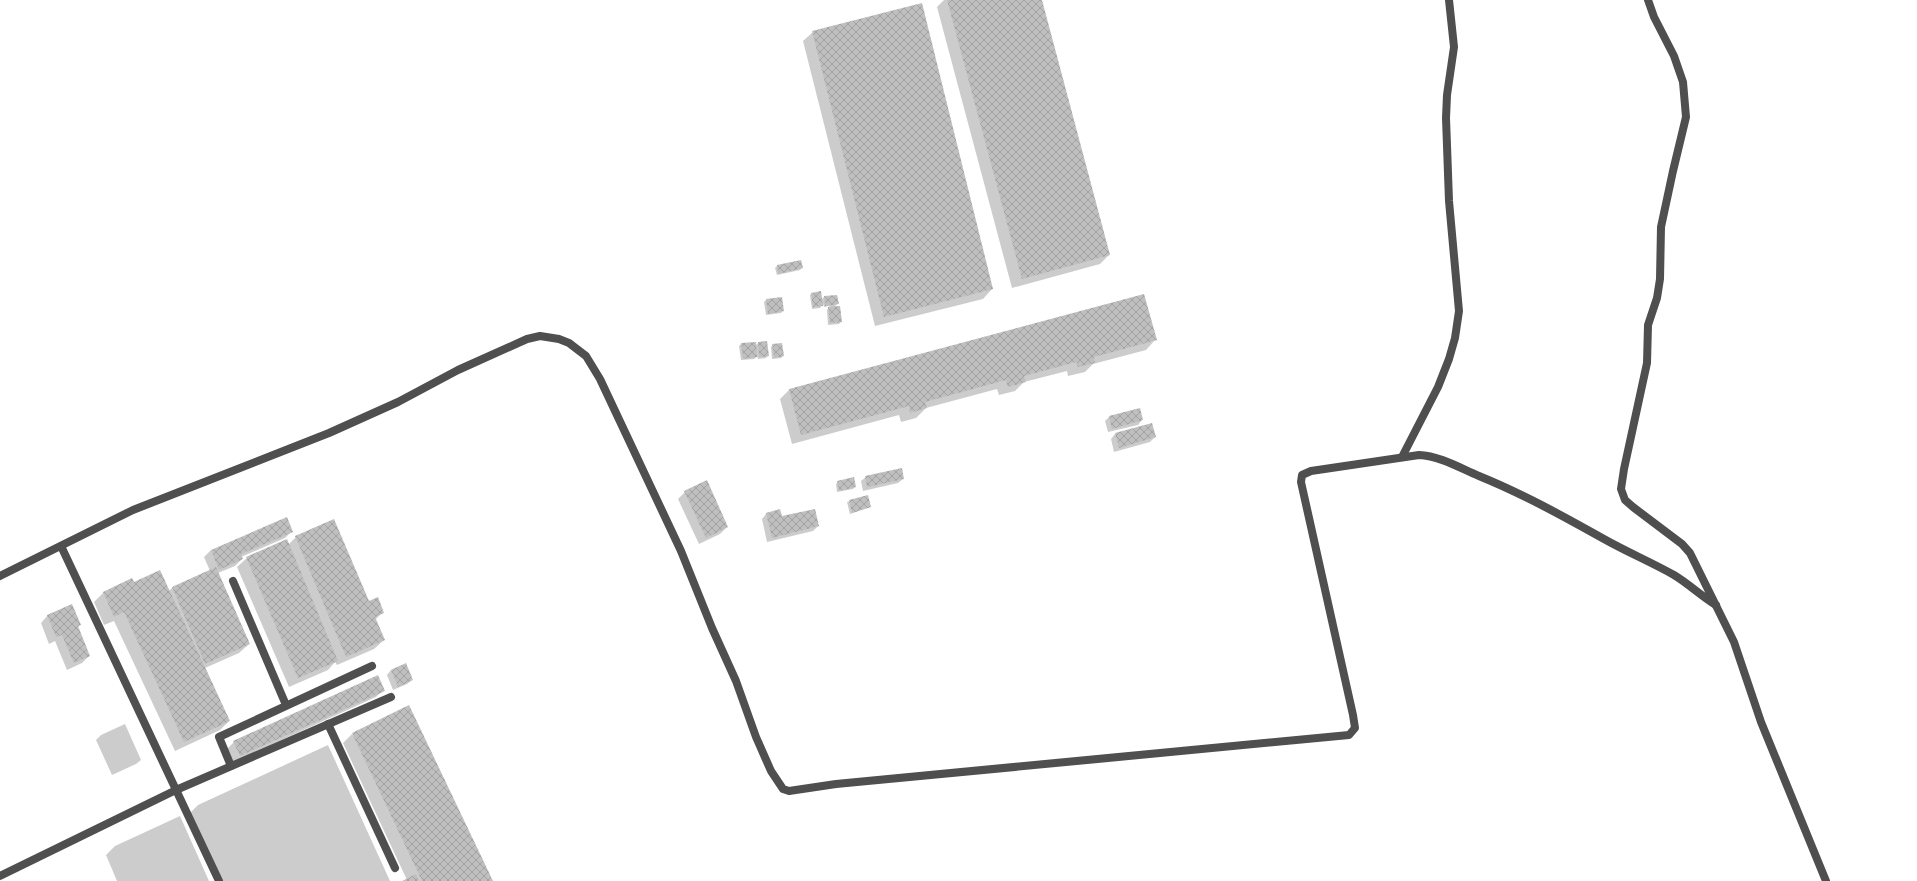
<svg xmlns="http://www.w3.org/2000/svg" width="1917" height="881" viewBox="0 0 1917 881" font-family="Mulish,sans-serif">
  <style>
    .shadow { fill: #0003 }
    .building { fill: url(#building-cross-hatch) }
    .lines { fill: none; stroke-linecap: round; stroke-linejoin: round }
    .lane { stroke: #4f4f4f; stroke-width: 8 }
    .street { stroke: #4f4f4f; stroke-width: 8 }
  </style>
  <defs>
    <pattern id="building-cross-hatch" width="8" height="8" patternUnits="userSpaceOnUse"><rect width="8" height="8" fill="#bfbfbf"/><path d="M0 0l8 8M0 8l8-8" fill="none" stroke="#a2a2a2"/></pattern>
  </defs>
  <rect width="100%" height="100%" fill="#fff"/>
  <!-- shadow -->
  <g class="shadow">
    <path d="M944 0H1041L1109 255 1100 264 1012 288 937 7Z"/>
    <path d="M813 32 992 289 983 299 875 326 803 41Z"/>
    <path d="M777 266 802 268 800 270 777 275 775 268Z"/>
    <path d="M812 293 821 300 824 297 837 304 834 308 841 322 839 324 828 325 827 310 830 306 824 307 823 304 820 308 812 309 810 295Z"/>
    <path d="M781 298 783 311 781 313 766 315 764 302 766 300Z"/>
    <path d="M1155 340 1146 350 1093 364 1085 372 1068 376 1067 371 1024 382 1015 391 999 395 997 389 926 408 916 418 901 422 899 415 792 444 780 399 789 390Z"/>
    <path d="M766 342 768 356 766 358 758 359 757 356 754 359 741 360 739 346 741 344 755 346 758 343Z"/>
    <path d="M773 345 783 356 781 358 772 359 771 347Z"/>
    <path d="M1109 417 1142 420 1138 425 1108 432 1105 421Z"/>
    <path d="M1115 434 1155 437 1150 442 1114 452 1111 439Z"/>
    <path d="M866 477 903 479 898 483 863 491 861 481Z"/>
    <path d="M838 482 855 487 853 489 837 492 836 484Z"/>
    <path d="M685 492 727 527 720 534 699 544 678 499Z"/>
    <path d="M867 496 870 507 850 514 847 502Z"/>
    <path d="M766 514 781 518 818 526 813 531 767 542 762 519Z"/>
    <path d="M292 531 285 538 241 557 242 559 235 566 218 573 249 644 239 653 205 668 229 721 220 730 175 751 114 621 104 625 94 602 103 593 132 579 133 583 169 591 172 588 210 571 204 557 211 550Z"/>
    <path d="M296 537 369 602 383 612 375 620 384 640 374 649 337 665 335 662 328 670 289 687 237 567 247 558 288 545Z"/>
    <path d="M48 615 80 625 77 628 89 656 82 663 67 670 55 641 49 644 41 623Z"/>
    <path d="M405 664 412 680 407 684 393 690 387 675 391 670Z"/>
    <path d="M383 690 376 697 233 762 227 749 234 742Z"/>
    <path d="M125 724 141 760 136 764 112 775 96 740 101 735Z"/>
    <path d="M352 734 492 881H405L407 880 343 743Z"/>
    <path d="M328 745 390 881H219L188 815 198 805Z"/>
    <path d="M180 816 209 881H117L106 855 115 846Z"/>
  </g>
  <!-- building -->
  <g class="building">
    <path d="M947 0H1042L1110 255 1022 279Z"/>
    <path d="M922 3 993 289 884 317 812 31Z"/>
    <path d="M801 260 803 268 778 274 777 265Z"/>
    <path d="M821 291 823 306 813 307 811 293Z"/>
    <path d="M1144 294 1157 340 1094 357 1095 363 1078 367 1076 362 1024 376 1026 382 1008 387 1006 380 925 402 927 408 910 413 909 406 801 435 789 389Z"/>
    <path d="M837 295 839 304 825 306 824 296Z"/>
    <path d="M782 297 784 311 768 314 766 299Z"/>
    <path d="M840 306 842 322 830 323 828 307Z"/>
    <path d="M767 341 769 356 759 357 758 342Z"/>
    <path d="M756 342 757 357 743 359 741 343Z"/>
    <path d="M782 343 784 356 774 358 772 344Z"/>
    <path d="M1140 408 1143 420 1112 429 1109 416Z"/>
    <path d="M1152 423 1156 437 1119 448 1115 433Z"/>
    <path d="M902 468 904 479 867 487 865 476Z"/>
    <path d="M854 477 856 487 839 491 837 481Z"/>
    <path d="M707 480 728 527 706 538 684 491Z"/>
    <path d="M868 495 871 507 852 513 849 500Z"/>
    <path d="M780 509 782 516 815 509 819 526 772 538 766 513Z"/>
    <path d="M287 517 293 532 241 554 243 559 219 570 211 550Z"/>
    <path d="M334 519 369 601 378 597 384 613 375 617 385 640 346 657 295 536Z"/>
    <path d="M287 539 338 661 298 678 246 557Z"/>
    <path d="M216 567 250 644 205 664 172 587Z"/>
    <path d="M160 570 230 721 184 742 124 612 114 617 103 592 132 578 134 582Z"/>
    <path d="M72 604 81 625 78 626 90 656 74 663 62 635 56 637 47 615Z"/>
    <path d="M406 663 413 680 398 687 391 670Z"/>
    <path d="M378 675 385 691 240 756 233 741Z"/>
    <path d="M409 705 493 881H422L352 733Z"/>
    <path d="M416 874 419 881H402Z"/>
  </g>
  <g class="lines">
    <!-- lane -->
    <g class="lane">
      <path d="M1402 457 1438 387 1449 359 1455 338 1459 311 1449 201 1446 118 1447 95 1454 47 1449 0"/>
      <path d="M61 546 219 881"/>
      <path d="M0 576 133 510 329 433 398 402 458 370 527 339 540 336 559 339 569 343 586 356 600 379 681 551 712 628 736 681 756 737 771 771 783 789 789 791 836 784 1349 735 1355 728 1353 715 1301 482 1302 475 1311 471 1419 455C1440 456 1460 468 1479 476 1523 494 1563 516 1604 539 1627 552 1651 562 1674 575 1689 584 1701 596 1716 605"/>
      <path d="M233 581 286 705"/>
      <path d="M328 724 395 868"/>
      <path d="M231 766 219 737 372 666"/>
      <path d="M0 876 176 790 391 697"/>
    </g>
    <!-- street -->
    <path class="street" d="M1648 0 1654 17 1674 56 1683 82 1686 117 1673 171 1661 227 1660 279 1657 298 1648 325 1647 363 1624 469 1621 489 1625 500 1633 507 1682 544 1690 553 1734 642 1761 722 1826 881"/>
  </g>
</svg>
